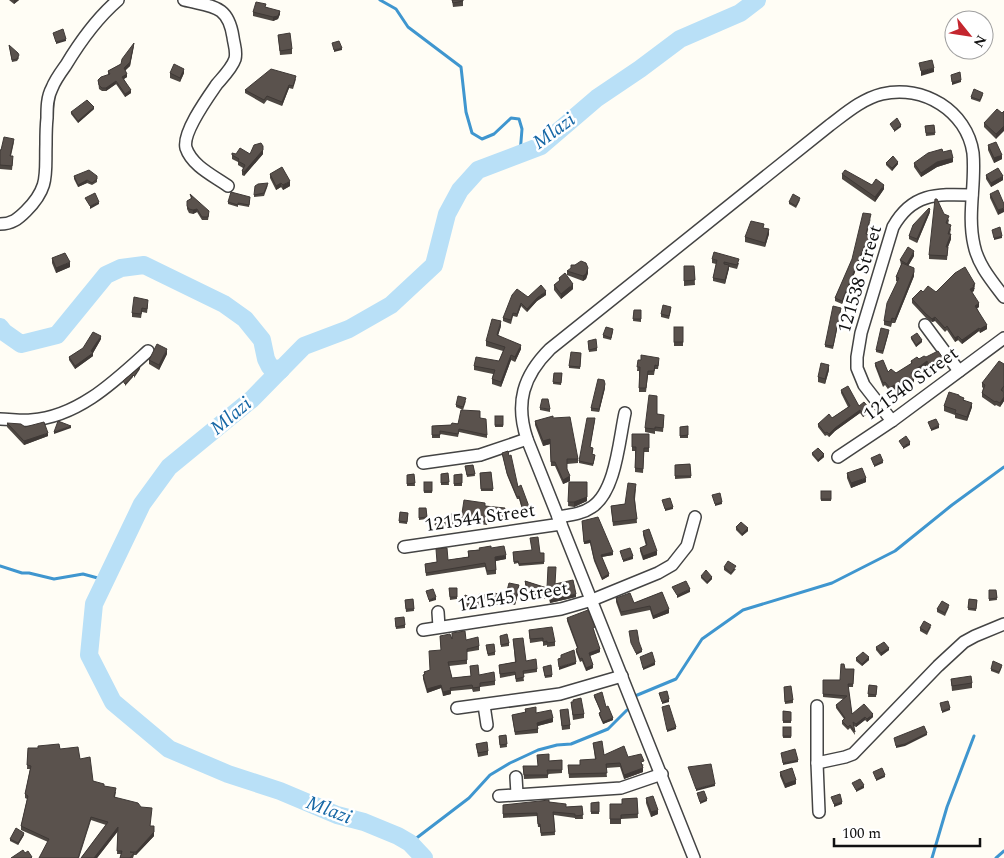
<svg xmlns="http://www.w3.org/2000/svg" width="1004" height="858" viewBox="0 0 1004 858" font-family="Spectral,serif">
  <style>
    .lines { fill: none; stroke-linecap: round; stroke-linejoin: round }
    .stream { stroke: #3f96cf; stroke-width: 3 }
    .river { stroke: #b9e0f7; stroke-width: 18 }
    .minor-casing { stroke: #444; stroke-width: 14 }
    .minor { stroke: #fff; stroke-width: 11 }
    .wall { fill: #4d4742 }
    .shaded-wall { fill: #3f3936 }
    .building { fill: #5a524d; stroke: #3f3936 }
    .labels { text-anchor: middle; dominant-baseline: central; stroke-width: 5; stroke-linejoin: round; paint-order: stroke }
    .street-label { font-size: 19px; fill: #111; stroke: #fff }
    .water-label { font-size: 20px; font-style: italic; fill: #1768a6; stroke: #fff }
  </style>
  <rect width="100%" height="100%" fill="#fffdf5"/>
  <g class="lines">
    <!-- stream -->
    <g class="stream">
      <path d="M380 0 396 9 408 27 461 67 466 112 472 133 482 139 494 134 511 118 519 119 522 129 520 154"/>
      <path d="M0 566 22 573H29L54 579 83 574 105 580"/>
      <path d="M635 696 676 679 702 639 743 610 832 583 895 551 952 505 1004 467"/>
      <path d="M410 843 469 798 490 775 510 763 538 750 557 745 571 744 608 729 627 710"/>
      <path d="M932 858 947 807 974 736"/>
      <path d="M996 858 1004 851"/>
    </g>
    <!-- river -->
    <g class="river">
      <path d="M0 327 4 332 21 344 57 335 106 275 121 268 144 265 224 304 245 319 262 340 266 359 270 367 281 370"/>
      <path d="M424 858 410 843 398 836 364 822 337 815 280 791 228 774 169 749 113 702 89 655 94 604 142 504 169 467 252 399 304 346 349 329 391 305 434 265 447 214 460 190 478 170 541 146 597 98 640 69 680 39 740 13 757 0"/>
    </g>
    <defs>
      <g id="minor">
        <path d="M184 0C212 7 228 4 233 37 234 45 237 51 235 59 232 68 223 77 217 84 208 97 182 133 186 148 192 166 214 176 228 186"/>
        <path d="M0 224C12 224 18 219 26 211 50 187 45 174 46 144 46 136 46 127 47 118 47 108 47 97 52 88 55 80 61 72 66 65 81 40 96 19 118 0"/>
        <path d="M925 325 959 371"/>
        <path d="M0 419C10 419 21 421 31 420 78 417 115 381 148 351"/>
        <path d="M892 421 864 385 857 368V357L861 333 893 227C912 193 936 194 972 195"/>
        <path d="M838 457 892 421 1004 338"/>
        <path d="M423 463 480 455 527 439"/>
        <path d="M558 517C570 515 582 514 592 507 616 491 619 440 625 413"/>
        <path d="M404 547 561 524"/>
        <path d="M438 612 439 627"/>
        <path d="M423 630 561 609 592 600 658 573 672 565 687 546 695 517"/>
        <path d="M484 705 487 725"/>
        <path d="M817 706V763L819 812"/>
        <path d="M457 708 560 694 622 676"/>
        <path d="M817 763 845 757 853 754 938 666 964 642 975 636 1004 624"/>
        <path d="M516 777 517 794"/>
        <path d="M499 796 621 788 662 774"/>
        <path d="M694 858 527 439C515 403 523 376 550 349L830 125C846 113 862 99 882 94 923 84 967 111 973 153 976 184 967 214 974 245 978 265 992 281 1004 297"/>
      </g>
    </defs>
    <!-- minor casing -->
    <use href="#minor" class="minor-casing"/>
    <!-- minor -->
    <use href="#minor" class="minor"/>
  </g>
  <!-- wall -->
  <g class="wall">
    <path d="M9 0H19L14 4Z"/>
    <path d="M452 0H463V6L453 7Z"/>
    <path d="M266 7 280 14 278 19 273 21 253 16V12Z"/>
    <path d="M278 35 292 49V54L280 55Z"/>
    <path d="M9 45 19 58 17 61 12 62Z"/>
    <path d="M134 46 130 66 125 70 127 77 124 79 131 93 125 97 116 84 106 91H102L99 89 98 80 108 75V71L121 64Z"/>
    <path d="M170 73H184L180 82 170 78Z"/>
    <path d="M296 79 293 89 289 88 282 106 267 100 264 104 245 93V90Z"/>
    <path d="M983 95 980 102 971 99V97Z"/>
    <path d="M94 109 78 123 71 114V112Z"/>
    <path d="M1002 113 996 139 984 127V123Z"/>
    <path d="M934 125 935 135 926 136 925 126Z"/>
    <path d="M14 142 11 156 13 160 12 170 0 169V150Z"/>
    <path d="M988 145 1002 159 994 163 988 150Z"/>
    <path d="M263 146V154L244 176 242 175V171L243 168 238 165V162L232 159V155L250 154Z"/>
    <path d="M943 152 953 162 937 167 921 177 914 167V163Z"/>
    <path d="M886 163 898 164 892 171 886 165Z"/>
    <path d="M270 174 290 186 283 190 281 187 276 190 270 178Z"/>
    <path d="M842 174 872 185 884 189 875 202 842 179Z"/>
    <path d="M986 175 1003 180 991 187 986 179Z"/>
    <path d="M74 176H97V182L92 185 87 183 78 187 74 179Z"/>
    <path d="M268 185 264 196 254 197V195Z"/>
    <path d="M190 194 209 214 208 220H202L197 212 193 214 189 213 187 209V201L191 199Z"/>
    <path d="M990 194 1004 204 998 215 990 198Z"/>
    <path d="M250 200 249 207 238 205V207L228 204V202Z"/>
    <path d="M800 200 796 208 789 204V202Z"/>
    <path d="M930 212 917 243 909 239V236Z"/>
    <path d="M944 214 949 220 948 224 951 229 950 234 951 239 948 247 947 260 929 259V255Z"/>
    <path d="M871 218 867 234 869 238 868 246 866 245 842 304 835 301V298Z"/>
    <path d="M764 228 769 234 765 247 745 242V237Z"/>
    <path d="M914 256 908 266 914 268V276L895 323H892L891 327 884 325V321L898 282 896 281V277L901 265 900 260Z"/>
    <path d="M52 258 70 267 56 273 52 263Z"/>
    <path d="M712 259 739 263 737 269 729 267 725 284 713 281V278L716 264 712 263Z"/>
    <path d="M684 266H694L695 285 684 286Z"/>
    <path d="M567 271 588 273 586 279 583 281 567 275Z"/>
    <path d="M559 278 573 289 561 299 554 290V285L559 281Z"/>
    <path d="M974 288V291L972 292 979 307 977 308 987 329 980 333 979 331 962 344 958 340 955 342 947 330 945 332 935 321 932 322 926 318 912 303V299L923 292H936L975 288Z"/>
    <path d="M546 295 537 301 527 312 521 306 517 317 513 316 511 324 503 321V318L528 297Z"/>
    <path d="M148 304 147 313 142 312 141 318 132 317V313Z"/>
    <path d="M634 310H641V322L633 321Z"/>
    <path d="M671 310 669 319 661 317V314Z"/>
    <path d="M841 310 833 349 825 347V345Z"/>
    <path d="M501 326 498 335 521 349 515 362 511 360 501 387 492 384V379L493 374 474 370V366L499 361 503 351 486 346V341Z"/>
    <rect x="674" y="327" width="9" height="19"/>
    <path d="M613 331 611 340 603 338V335Z"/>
    <path d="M889 332 883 354 876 352V350Z"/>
    <path d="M911 337 922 342 916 347 911 339Z"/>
    <path d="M101 339 93 353V356L75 369 69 360V357Z"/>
    <path d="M588 343 597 348V351L589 352Z"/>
    <path d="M581 353 580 369 569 368V366Z"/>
    <path d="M167 354 159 370 149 364V360Z"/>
    <path d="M926 357 943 362 939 366V370L931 374 927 365 913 375 914 382 908 386 907 385 897 393 894 389 890 392 885 385 883 387 875 366V363L888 372 896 373 911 364V361Z"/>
    <path d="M638 360 659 362 658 369H655L654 375H648L646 392H639V371H637Z"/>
    <path d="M1004 364V391H1003L1004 392V401L1000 407 996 405 995 406 982 397V393L983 388 982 387V383Z"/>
    <path d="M829 370 825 384 818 382V377Z"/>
    <path d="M554 373H562L561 385 553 384Z"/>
    <path d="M605 388 599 412 591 411V408Z"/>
    <path d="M841 390 859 406 870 412 863 417 860 413 835 431 829 437 827 435 825 436 818 427V424L832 418 848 407 841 393Z"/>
    <path d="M959 396 972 407 967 421 955 418V415L944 411V406Z"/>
    <path d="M466 401 463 410 456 407V405Z"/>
    <path d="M540 408 550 409V412L540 410Z"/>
    <path d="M657 414 664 419 663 432 655 431V434L645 432V428Z"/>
    <rect x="495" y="416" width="8" height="11"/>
    <path d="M480 418 487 435V438L459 432 458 437 440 434V438H432V426L451 425Z"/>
    <path d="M553 418 578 459V463L567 464V469L570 481 563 484 555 466H551L550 444 543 446 535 425V421Z"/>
    <path d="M595 420 590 447 593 450 592 454 595 457 593 466 579 463V461Z"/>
    <path d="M7 423 48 436 24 445 7 427Z"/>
    <path d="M688 426V438H680V427Z"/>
    <path d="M632 434H649V452H644L643 473 635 472V451H632Z"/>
    <path d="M502 453 531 514 524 516 519 499H517L507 475Z"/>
    <path d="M812 453 824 457 818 462 812 455Z"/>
    <path d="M690 464 691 478 675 479V465Z"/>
    <path d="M473 465 475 476 467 477 465 466Z"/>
    <path d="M491 472 493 491H481L480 473Z"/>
    <path d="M448 473 449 485H441V474Z"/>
    <path d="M847 473 866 482 851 488 847 478Z"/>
    <path d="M414 474 415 486H407V475Z"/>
    <path d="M462 474V486H454V475Z"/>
    <rect x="424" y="482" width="8" height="11"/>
    <path d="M569 482H587V501L574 507 568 506Z"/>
    <path d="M636 488 635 499 637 523 613 526 611 506 625 504Z"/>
    <rect x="821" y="491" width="10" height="10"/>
    <path d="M485 506 505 511 504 521 488 519 487 525 472 523V525L461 523V520Z"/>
    <path d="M419 508H426L427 519 419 520Z"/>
    <path d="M400 512 408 513 407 524 399 523Z"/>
    <path d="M451 514 459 515 458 527 450 526Z"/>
    <path d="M446 520 445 529 435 527V525Z"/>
    <path d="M582 521 613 555 602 557 609 576 602 580 594 561 590 543 584 544Z"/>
    <path d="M736 527 748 531 742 536 736 530Z"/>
    <path d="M643 531 657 555 643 560 640 551V548L646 546 643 535Z"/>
    <path d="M491 548 506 559 496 561V574L487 575 485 567 426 576 425 564 448 560 468 557V551Z"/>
    <path d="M513 552 544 553V564L519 566 518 563 514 564Z"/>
    <path d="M724 567 736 569 731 575 724 570Z"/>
    <path d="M701 576 712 579 707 584 701 578Z"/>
    <path d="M525 581 547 588 556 584 576 597 550 603 549 599H543L528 595 525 584Z"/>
    <path d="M449 588H457V599L450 600Z"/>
    <path d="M519 590 515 605 505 603V598Z"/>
    <path d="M989 590H996L997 600 989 601Z"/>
    <path d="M662 592 669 613 653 619 650 610 621 616 616 602V598L634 603Z"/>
    <path d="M500 594 499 605 492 604V602Z"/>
    <path d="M486 597 484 607 477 605V603Z"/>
    <path d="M413 599 414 611 406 612 405 600Z"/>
    <path d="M969 599 977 600 976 611 968 610Z"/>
    <path d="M473 600 471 609 463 606V604Z"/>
    <path d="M949 607 945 616 937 612V609Z"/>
    <path d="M567 618 595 631H594L600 652 590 656 593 668 586 671 582 661 580 662 576 652V649L577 648 567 621Z"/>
    <path d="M395 621 405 625V628L396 629Z"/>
    <path d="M931 627 927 635 920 631V628Z"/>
    <path d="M529 630 555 642V646L547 647V645L543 646V641L530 643Z"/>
    <path d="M440 636 452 639 466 640 479 646V650L467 652V664L449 666 452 678 471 676 470 666 479 675 495 681V685L480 687V691L473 692 472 689 451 691V694L443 696 441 688 427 693 423 679V675H424V672L430 671 441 650Z"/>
    <path d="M500 636 509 643V646L501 647Z"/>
    <path d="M513 639 526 661 537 669V672L523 674 524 681 516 682 515 675 500 678 499 665 515 662Z"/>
    <path d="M486 647 495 652V655L488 656Z"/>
    <path d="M876 647 889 650 881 656 876 650Z"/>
    <path d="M856 658 869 660 862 666 856 661Z"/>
    <path d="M543 667 552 675V677L545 678Z"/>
    <path d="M1002 667 999 674 991 671V669Z"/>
    <path d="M845 669H854L853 687H848L852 714 873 717 867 722 865 720 856 727 854 726 855 735 850 728 848 730 842 724V721L844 719 836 708V705L844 699 823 697V680H840Z"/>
    <path d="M951 679 972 683V688L952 691Z"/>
    <path d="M869 685 877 686 876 697H868Z"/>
    <path d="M784 687 793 700V703L785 704Z"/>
    <path d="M594 695 613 720 603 724 599 715V713L601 712 594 697Z"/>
    <path d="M571 702 584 714V718L573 720Z"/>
    <path d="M525 709 536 713 553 722 538 726V733L515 735 512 715 525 713Z"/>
    <path d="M560 710 570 725V729L562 730Z"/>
    <path d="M783 711 791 712V723H783Z"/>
    <rect x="783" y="727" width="8" height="11"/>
    <path d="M506 735 507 747 500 748 499 736Z"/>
    <path d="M593 743 604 755 628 757 644 765 642 766 643 772 624 779 620 767 606 768 607 777 569 778 568 765H580L595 759Z"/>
    <path d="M476 744 488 751V755L478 757Z"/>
    <path d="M28 748 60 749 80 759 93 781 116 792 115 797 154 829V836L136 855H134L133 858H120L121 854H117L118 831 97 858H81L106 825 91 820 48 842 21 830V826L27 799 25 798V794L30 769H27Z"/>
    <path d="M562 760V773L548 774V778L524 779 523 766H538L549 761Z"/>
    <path d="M780 772 796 784 785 788 780 776Z"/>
    <path d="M637 798 638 818 621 819V824H610V804H622V799Z"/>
    <path d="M646 798 658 814 651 817 646 803Z"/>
    <path d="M549 802 566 807 582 806 583 819H575V818L554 815 555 835 541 836 540 827H538L537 816 503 818V805Z"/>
    <path d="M599 802V814H591V803Z"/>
    <path d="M24 835 18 845 10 841V839Z"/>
  </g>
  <!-- shaded-wall -->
  <g class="shaded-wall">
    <path d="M14 0H19L14 4Z"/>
    <path d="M280 11V14L278 19 273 21V17Z"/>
    <path d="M66 39V41L56 44V42Z"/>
    <path d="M134 43 130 66 124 72V68Z"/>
    <path d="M342 48V50L334 52V50Z"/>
    <path d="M934 68V72L921 76V71Z"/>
    <path d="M184 69V73L180 82V78Z"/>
    <path d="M127 74V77L122 80V77Z"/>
    <path d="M961 80V82L952 85V82Z"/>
    <path d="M116 81V84L106 91V88Z"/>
    <path d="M289 85V88L282 106V102Z"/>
    <path d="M131 90V93L125 97V94Z"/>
    <path d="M94 107V109L78 123V121Z"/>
    <path d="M901 125V127L894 132V130Z"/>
    <path d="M1004 126V131L996 139V134Z"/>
    <path d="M263 150V154L244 176V172Z"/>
    <path d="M1002 155V159L994 163V158Z"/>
    <path d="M953 158V162L937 167 921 177V173L937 162Z"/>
    <path d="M898 162V164L892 171V168Z"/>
    <path d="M1003 176V180L991 187V183Z"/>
    <path d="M87 180V183L78 187V185Z"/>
    <path d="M290 181V186L283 190V185Z"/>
    <path d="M281 183V187L276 190V186Z"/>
    <path d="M884 185V189L875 202V197Z"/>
    <path d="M99 202V204L90 209V206Z"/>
    <path d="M1004 208V212L998 215V210Z"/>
    <path d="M197 209V212L193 214V210Z"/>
    <path d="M930 209V212L917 243V239Z"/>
    <path d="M769 229V234L765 247V243Z"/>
    <path d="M951 234V239L946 252V247Z"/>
    <path d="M1002 236V238L994 240V238Z"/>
    <path d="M866 242V245L842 304V301Z"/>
    <path d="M914 251V256L907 268V264Z"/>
    <path d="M70 262V267L56 273V268Z"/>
    <path d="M729 265V269L725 284V280Z"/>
    <path d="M588 268V273L586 279 583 281V276Z"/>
    <path d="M914 272V276L895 323V319Z"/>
    <path d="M573 284V289L561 299V294Z"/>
    <path d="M975 284 974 291 970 293V289L973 285Z"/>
    <path d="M546 291V295L537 301 527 312V309L537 298Z"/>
    <path d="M521 303V306L517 317V314Z"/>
    <path d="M979 303V307L975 310V306Z"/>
    <path d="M935 317V321L932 322V319Z"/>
    <path d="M501 321V326L497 339V335Z"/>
    <path d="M987 325V329L980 333V329Z"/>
    <path d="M979 328V331L962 344V340Z"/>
    <path d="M101 336V339L93 353V356L75 369V366L91 351Z"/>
    <path d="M958 336V340L955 342V338Z"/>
    <path d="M922 340V342L916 347V345Z"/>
    <path d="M521 345V349L515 362V357Z"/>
    <path d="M167 349V354L159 370V365Z"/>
    <path d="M511 355V360L501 387V382Z"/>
    <path d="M943 358V362L939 366V362Z"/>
    <path d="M927 361V365L911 377V373Z"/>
    <path d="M829 365V370L825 384V379Z"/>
    <path d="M939 366V370L931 374V370Z"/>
    <path d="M140 367V369L134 378V376Z"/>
    <path d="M133 375V377L125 386V384Z"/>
    <path d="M914 378V382L908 386V383Z"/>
    <path d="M907 382V385L897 393V390Z"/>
    <path d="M605 384V388L599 412V409Z"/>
    <path d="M894 385V389L890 392V388Z"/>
    <path d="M1004 397V401L1000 407V403Z"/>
    <path d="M972 403V407L967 421V417Z"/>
    <path d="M870 409V412L863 417V414Z"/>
    <path d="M860 410V413L835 431 829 437V434L835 428Z"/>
    <path d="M939 425V428L931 431V429Z"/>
    <path d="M71 426V428L54 434V432Z"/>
    <path d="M48 433V436L24 445V441Z"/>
    <path d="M550 439V444L543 446V441Z"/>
    <path d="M910 442V445L903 449V447Z"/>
    <path d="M824 454V457L818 462V460Z"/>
    <path d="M883 461V463L874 467V465Z"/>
    <path d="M570 476V481L563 484V480Z"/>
    <path d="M866 478V482L851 488V483Z"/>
    <path d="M587 497V501L574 507V502Z"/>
    <path d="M722 502V504L715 506V504Z"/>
    <path d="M673 507V509L665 511V509Z"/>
    <path d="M531 512V514L524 516V514Z"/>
    <path d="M748 528V531L742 536V534Z"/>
    <path d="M590 540V543L584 544V542Z"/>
    <path d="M657 551V555L643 560V556Z"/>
    <path d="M613 552V555L601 557V555Z"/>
    <path d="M506 555V559L495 561V557Z"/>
    <path d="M633 556V559L623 562V560Z"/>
    <path d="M609 574V576L602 580V578Z"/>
    <path d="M712 577V579L707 584V582Z"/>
    <path d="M519 585V590L515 605V600Z"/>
    <path d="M690 589V592L677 598V595Z"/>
    <path d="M576 594V597L550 603V600Z"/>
    <path d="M436 597V600L429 602V600Z"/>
    <path d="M669 609V613L653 619V616Z"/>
    <path d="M889 648V650L881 656V653Z"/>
    <path d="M600 649V652L589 656V653Z"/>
    <path d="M642 650V652L636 655V653Z"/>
    <path d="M869 657V660L862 666V664Z"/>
    <path d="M576 662V664L559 670V667Z"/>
    <path d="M655 662V665L643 670V668Z"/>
    <path d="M593 665V668L586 671V668Z"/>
    <path d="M441 685V688L427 693V689Z"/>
    <path d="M451 690V694L443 696V692Z"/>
    <path d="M669 699V702L662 704V702Z"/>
    <path d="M950 708V710L942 713V711Z"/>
    <path d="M873 714V717L867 722V719Z"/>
    <path d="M865 717V720L856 727V724Z"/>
    <path d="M553 718V722L537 726V723Z"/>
    <path d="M613 718V720L603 724V722Z"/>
    <path d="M676 727V729L667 732V730Z"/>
    <path d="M927 733V735L905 746 896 748V746Z"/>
    <path d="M798 760V762L783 765V763Z"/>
    <path d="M643 768V772L624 779V775Z"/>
    <path d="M885 775V777L876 781V779Z"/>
    <path d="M796 780V784L785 788V784Z"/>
    <path d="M715 784V786L696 791V789Z"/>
    <path d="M864 785V788L856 792V790Z"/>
    <path d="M707 799V801L700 804V802Z"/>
    <path d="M842 802V804L834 807V804Z"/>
    <path d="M658 810V814L651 817V812Z"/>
    <path d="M91 817V820L79 858H78Z"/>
    <path d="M118 827V831L97 858H94Z"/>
    <path d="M154 832V836L136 855V852Z"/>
    <path d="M24 833V835L18 845V843Z"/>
  </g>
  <!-- building -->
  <g class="building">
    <path d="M452 0H463V1L453 3Z"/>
    <path d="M256 2 266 4 265 7 280 11 278 16 273 17 253 12Z"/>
    <path d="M63 29 66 39 56 42 53 33Z"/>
    <path d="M290 33 292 49 280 51 278 35Z"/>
    <path d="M339 41 342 48 334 50 332 43Z"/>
    <path d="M134 43 130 62 124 68 127 74 122 77 131 90 125 94 116 81 106 88H102L99 85 98 80 101 77 110 74 108 71 121 64 122 59Z"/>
    <path d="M9 45 18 53 19 55 17 59 12 60Z"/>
    <path d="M932 60 934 68 921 71 919 63Z"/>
    <path d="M174 64 184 69 180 78 170 73Z"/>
    <path d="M271 69 296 76 293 86 289 85 282 102 267 96 264 100 245 90Z"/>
    <path d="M960 72 961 80 952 82 951 75Z"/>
    <path d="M974 89 983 93 980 100 971 97Z"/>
    <path d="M87 100 94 107 78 121 71 112Z"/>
    <path d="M997 109 1002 113 1004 111V126L996 134 984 123Z"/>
    <path d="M897 118 901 125 894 130 890 124Z"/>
    <path d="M934 125 935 133H926L925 126Z"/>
    <path d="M4 137 14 139 10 156H13L12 166 0 165V150H1Z"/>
    <path d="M996 142 1002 155 994 158 988 145Z"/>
    <path d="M261 143 263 146V150L244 172 242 171 245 165 238 161 239 159 232 155V153L236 154 240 148 250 154 254 145Z"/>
    <path d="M942 149 943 152 951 150 953 158 937 162 921 173 914 163 928 153Z"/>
    <path d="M893 156 898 162 892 168 886 163Z"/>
    <path d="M282 167 290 181 283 185 281 183 276 186 270 174Z"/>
    <path d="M998 168 1003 176 991 183 986 175Z"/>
    <path d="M89 170 97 176V179L92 183 87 180 78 185 74 176Z"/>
    <path d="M845 170 872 185 876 179 884 185 875 197 842 174Z"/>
    <path d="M268 183 264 193 254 195 255 186 258 184Z"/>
    <path d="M998 190 1004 204V208L998 210 990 194Z"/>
    <path d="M231 192 250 197 249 205 238 203V205L228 202Z"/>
    <path d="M95 193 99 202 90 206 85 198Z"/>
    <path d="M190 194 209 211 208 217H202L197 209 193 210 189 209 187 206V201L192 198Z"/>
    <path d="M793 194 800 198 796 206 789 202Z"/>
    <path d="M935 199H937L944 214 949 216 946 223 951 225 948 234H951L946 247H948L947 256 929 255Z"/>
    <path d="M929 208 930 209 917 239 909 236 913 225Z"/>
    <path d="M863 213 871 214 866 234 869 235 868 242H866L842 301 835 298 852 259Z"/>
    <path d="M751 221 764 224 763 228 769 229 765 243 745 237Z"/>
    <path d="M1000 227 1002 236 994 238 992 230Z"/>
    <path d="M908 247 914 251 907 264 900 260Z"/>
    <path d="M714 252 739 259 737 265 724 262V264L729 265 725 280 713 278 717 260 712 259Z"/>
    <path d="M65 253 70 262 56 268 52 258Z"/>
    <path d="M581 261 586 263 588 268 586 274 583 276 567 271 571 268V265H575Z"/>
    <path d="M902 263 914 268V272L895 319 892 318 891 322 884 321 887 303 899 278 896 277Z"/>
    <path d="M684 266H694L695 280 684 281Z"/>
    <path d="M965 267 975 284 973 285 974 287 970 289 979 303 975 306 987 325 980 329 979 328 962 340 958 336 955 338 947 326 945 328 935 317 932 319 926 314 912 299 921 290 923 292 928 286 936 292 955 273Z"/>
    <path d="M565 273 573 284 561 294 554 285 560 280 559 278Z"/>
    <path d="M541 285 546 291 537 298 527 309 521 303 517 314 513 313 511 320 503 318 512 295 517 289 528 297Z"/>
    <path d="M134 297 148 300 147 309 142 308 141 314 132 313Z"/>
    <path d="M663 305 671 307 669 316 661 314Z"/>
    <path d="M833 306 841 308 833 346 825 345Z"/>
    <path d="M634 310H641V319H633Z"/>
    <path d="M492 319 501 321 497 335 521 345 515 357 511 355 501 382 492 379 495 370 474 366 476 357 499 361 505 347 486 341Z"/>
    <path d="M606 327 613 329 611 338 603 335Z"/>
    <rect x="674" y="327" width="9" height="15"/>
    <path d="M881 328 889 330 883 351 876 350Z"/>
    <path d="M93 332 101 336 91 351 93 353 75 366 69 357 83 348Z"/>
    <path d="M917 333 922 340 916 345 911 337Z"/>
    <path d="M596 339 597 348 589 350 588 341Z"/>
    <path d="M157 344 167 349 159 365 149 360Z"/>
    <path d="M938 351 943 358 939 362V366L931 370 927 361 911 373 914 378 908 383 907 382 897 390 894 385 890 388 885 382 883 383 875 363 883 360 888 372 891 369 896 373 912 363 911 361 917 357 919 359 924 356 926 357Z"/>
    <path d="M571 352 581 353 580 367 569 366Z"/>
    <path d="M641 355 659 358 658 366 655 365 654 371H648L646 388H639L640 367H637L638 360H641Z"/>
    <path d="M999 361 1004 364V386L1001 390 1004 392V397L1000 403 996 401 995 402 982 393 985 385 982 383Z"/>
    <path d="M821 363 829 365 825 379 818 377Z"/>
    <path d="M140 367 134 376 133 375 125 384 123 381Z"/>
    <path d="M554 373H562L561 383 553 382Z"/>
    <path d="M598 379 604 380 605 384 599 409 591 408Z"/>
    <path d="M848 386 859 406 864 402 870 409 863 414 860 410 835 428 829 434 827 432 825 433 818 424 829 414 832 418 850 406 841 390Z"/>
    <path d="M949 392 959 395V396L964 398 963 400 972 403 967 417 955 413 956 410 944 406Z"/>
    <path d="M649 395 657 396V414L664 415 663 428 655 427V429L645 428Z"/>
    <path d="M458 396 466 398 463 407 456 405Z"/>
    <path d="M542 399H548L550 409 540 408Z"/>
    <path d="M461 410 480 411V418L486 419 487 435 459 429 458 434 440 431V435H432V426L451 425 452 423 458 424Z"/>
    <rect x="495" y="416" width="8" height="9"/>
    <path d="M553 416V418L570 417 578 459H567V469L570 476 563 480 555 462H551L550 439 543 441 535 421Z"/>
    <path d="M587 418H595L590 447 593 448 592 454 595 455 593 464 579 461Z"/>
    <path d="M936 419 939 425 931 429 928 422Z"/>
    <path d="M58 421 71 426 54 432Z"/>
    <path d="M44 422 48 433 24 441 7 423 21 424 25 427Z"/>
    <path d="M688 426V435L680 436V427Z"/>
    <path d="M632 434H649V448H644L643 469 635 468 636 447H632Z"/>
    <path d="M906 436 910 442 903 447 899 441Z"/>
    <path d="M818 448 824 454 818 460 812 453Z"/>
    <path d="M508 451 509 456 511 455 518 487 521 485 531 512 524 514 519 496 517 497 507 473 502 453Z"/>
    <path d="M880 454 883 461 874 465 871 458Z"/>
    <path d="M690 464 691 476H675V465Z"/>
    <path d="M473 465 475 474 467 475 465 466Z"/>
    <path d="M862 468 866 478 851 483 847 473Z"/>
    <path d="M491 472 493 489H481L480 473Z"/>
    <path d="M448 473 449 482 441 483V474Z"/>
    <path d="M414 474 415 483 407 484V475Z"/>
    <path d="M462 474V483L454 484V475Z"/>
    <rect x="424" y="482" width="8" height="9"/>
    <path d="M569 482H587V497L574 502H568Z"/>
    <path d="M628 483 636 484 634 497 637 519 613 522 611 506 625 504Z"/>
    <rect x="821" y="491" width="10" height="8"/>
    <path d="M720 493 722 502 715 504 712 495Z"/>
    <path d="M670 498 673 507 665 509 662 500Z"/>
    <path d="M464 500 485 503V506L505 508 504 517 488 515 487 521 472 519V521L461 520Z"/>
    <path d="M419 508H426L427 517 419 518Z"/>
    <path d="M400 512 408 513 407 522 399 521Z"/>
    <path d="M451 514 459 515 458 524 450 523Z"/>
    <path d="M437 516 446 517 445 526 435 525Z"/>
    <path d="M598 517 613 552 601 555 609 574 602 578 594 558 590 540 584 542 582 521Z"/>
    <path d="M741 522 748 528 742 534 736 527Z"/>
    <path d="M649 529 657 551 643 556 640 548 647 545 643 531Z"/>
    <path d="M538 537 540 553H544V562L519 564 518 561 514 562 513 552 532 550 530 538Z"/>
    <path d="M491 546V548L504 546 506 555 495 557 496 570 487 571 485 563 426 573 425 564 437 562 436 549 447 548 448 560 469 557 468 551 480 550 479 548Z"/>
    <path d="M630 548 633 556 623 560 620 551Z"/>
    <path d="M728 561 736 566 731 573 724 567Z"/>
    <path d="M548 567H556L555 584 573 580 576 594 550 600 549 595 543 596 528 592 525 581 547 588Z"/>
    <path d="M706 570 712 577 707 582 701 576Z"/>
    <path d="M686 581 690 589 677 595 672 587Z"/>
    <path d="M509 583 519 585 515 600 505 598Z"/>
    <path d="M449 588H457V597H450Z"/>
    <path d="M433 589 436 597 429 600 426 591Z"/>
    <path d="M989 590H996L997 598 989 599Z"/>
    <path d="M662 592 669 609 653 616 650 606 621 612 616 598 630 593 634 603Z"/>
    <path d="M493 593 500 594 499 603 492 602Z"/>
    <path d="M479 594 486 595 484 604 477 603Z"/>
    <path d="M465 595 473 598 471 606 463 604Z"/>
    <path d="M413 599 414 609H406L405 600Z"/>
    <path d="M969 599 977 600 976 609 968 608Z"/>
    <path d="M942 601 949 605 945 613 937 609Z"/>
    <path d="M588 610 595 627 593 628 600 649 589 653 593 665 586 668 582 658 580 659 576 649 578 648 567 618Z"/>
    <path d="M404 617 405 625 396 627 395 618Z"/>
    <path d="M924 621 931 625 927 632 920 628Z"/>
    <path d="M552 627 555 642 547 643V641L543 642V638L530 639 529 630Z"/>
    <path d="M637 630 639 642 642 650 636 653 631 643 629 631Z"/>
    <path d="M465 631 466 640 478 637 479 646 467 649V660L448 662 452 678 471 676 470 666 478 665 479 675 494 672 495 681 480 683V687L473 688 472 685 450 688 451 690 443 692 441 685 427 689 423 675 425 674 424 672 430 670 429 651 441 650 440 636 450 634 452 639V633Z"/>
    <path d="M507 634 509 643 501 645 500 636Z"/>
    <path d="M523 638 526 661 536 659 537 669 523 671 524 677 516 679 515 672 500 674 499 665 516 662 513 639Z"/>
    <path d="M884 642 889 648 881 653 876 647Z"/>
    <path d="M494 644 495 652 488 654 486 645Z"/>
    <path d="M574 650 576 662 559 667 558 659 561 658V655Z"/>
    <path d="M652 652 655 662 643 668 640 657Z"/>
    <path d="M863 652 869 657 862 664 856 658Z"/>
    <path d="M993 661 1002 665 999 672 991 669Z"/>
    <path d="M841 664H844L845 669H854L853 684H848L852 714 864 704 873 714 867 719 865 717 856 724 853 722 855 732 850 725 848 727 842 721 845 718 836 705 847 696 823 694V680H840Z"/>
    <path d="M551 665 552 675 545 676 543 667Z"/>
    <path d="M971 676 972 683 952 686 951 679Z"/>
    <path d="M869 685 877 686 876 695 868 694Z"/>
    <path d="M791 686 793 700 785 702 784 687Z"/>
    <path d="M667 691 669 699 662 702 659 693Z"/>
    <path d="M602 692 606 707 608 706 613 718 603 722 599 713 601 712 594 695Z"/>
    <path d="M581 698 584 714 573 715 571 702H573V700Z"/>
    <path d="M948 701 950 708 942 711 940 703Z"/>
    <path d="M669 705 676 727 667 730 662 707Z"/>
    <path d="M536 707V713L551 710 553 718 537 723 538 729 515 732 512 715 526 712 525 709Z"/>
    <path d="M568 709 570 725 562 726 560 710Z"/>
    <path d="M783 711 791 712V721H783Z"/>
    <path d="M924 726 927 733 905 744 896 746 894 738Z"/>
    <rect x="783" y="727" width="8" height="9"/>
    <path d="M506 735 507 744 500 745 499 736Z"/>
    <path d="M602 741 604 755 624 746 628 757 641 754 644 761 641 762 643 768 624 775 620 763 606 764 607 773 569 774 568 765H580V760L596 759 593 743Z"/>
    <path d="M487 742 488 751 478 753 476 744Z"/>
    <path d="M59 744 60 749 78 747 80 759 90 757 93 781 104 784V786L116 788 114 797 138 803 141 807 152 808 150 826H154V832L136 852H130L134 853 130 858H120L122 851H117L118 827 94 858H81L108 822 91 817 78 858H39L49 839 21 826 28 796 25 794 31 766 27 765 28 748H38V746Z"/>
    <path d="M795 749 798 760 783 763 781 753Z"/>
    <path d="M549 754V761L562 760V770H547L548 775H524L523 766H538L537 755Z"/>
    <path d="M711 764 715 784 696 789 688 767Z"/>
    <path d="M792 768 796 780 785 784 780 772Z"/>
    <path d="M882 768 885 775 876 779 873 772Z"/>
    <path d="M860 779 864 785 856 790 852 783Z"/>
    <path d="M704 791 707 799 700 802 697 793Z"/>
    <path d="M840 794 842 802 834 804 831 797Z"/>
    <path d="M653 796 658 810 651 812 646 798Z"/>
    <path d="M637 798 638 814 621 815V819H610V804H622V799Z"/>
    <path d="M549 800V802L566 804V807L582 806 583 815 575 816V814L553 812 555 832 541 833 540 824H538L537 813 503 814V805Z"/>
    <path d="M599 802V812H591V803Z"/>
    <path d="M16 828 24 833 18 843 10 839Z"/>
    <path d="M23 850 25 853 28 851 32 857 31 858H11Z"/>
  </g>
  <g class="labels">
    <!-- street labels -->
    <g class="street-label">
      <text transform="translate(860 279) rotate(-73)">121538 Street</text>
      <text transform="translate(911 384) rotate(-36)">121540 Street</text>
      <text transform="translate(480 518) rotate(-8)">121544 Street</text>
      <text transform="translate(513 597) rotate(-9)">121545 Street</text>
    </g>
    <!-- water labels -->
    <g class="water-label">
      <text transform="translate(554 131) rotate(-36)">Mlazi</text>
      <text transform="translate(231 416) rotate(-40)">Mlazi</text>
      <text transform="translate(329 810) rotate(21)">Mlazi</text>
    </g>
  </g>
  <!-- north arrow -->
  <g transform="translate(969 35) rotate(120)"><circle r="24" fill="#ffffff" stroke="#a0a0a0"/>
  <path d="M0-4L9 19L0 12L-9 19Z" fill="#c4262e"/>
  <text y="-8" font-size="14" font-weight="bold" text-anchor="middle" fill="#111111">N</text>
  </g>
  <!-- scale -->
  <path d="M834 838v8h146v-8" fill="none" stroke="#111111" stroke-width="2.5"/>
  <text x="842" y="838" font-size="15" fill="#111111" stroke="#ffffff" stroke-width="4" paint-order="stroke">100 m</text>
</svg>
